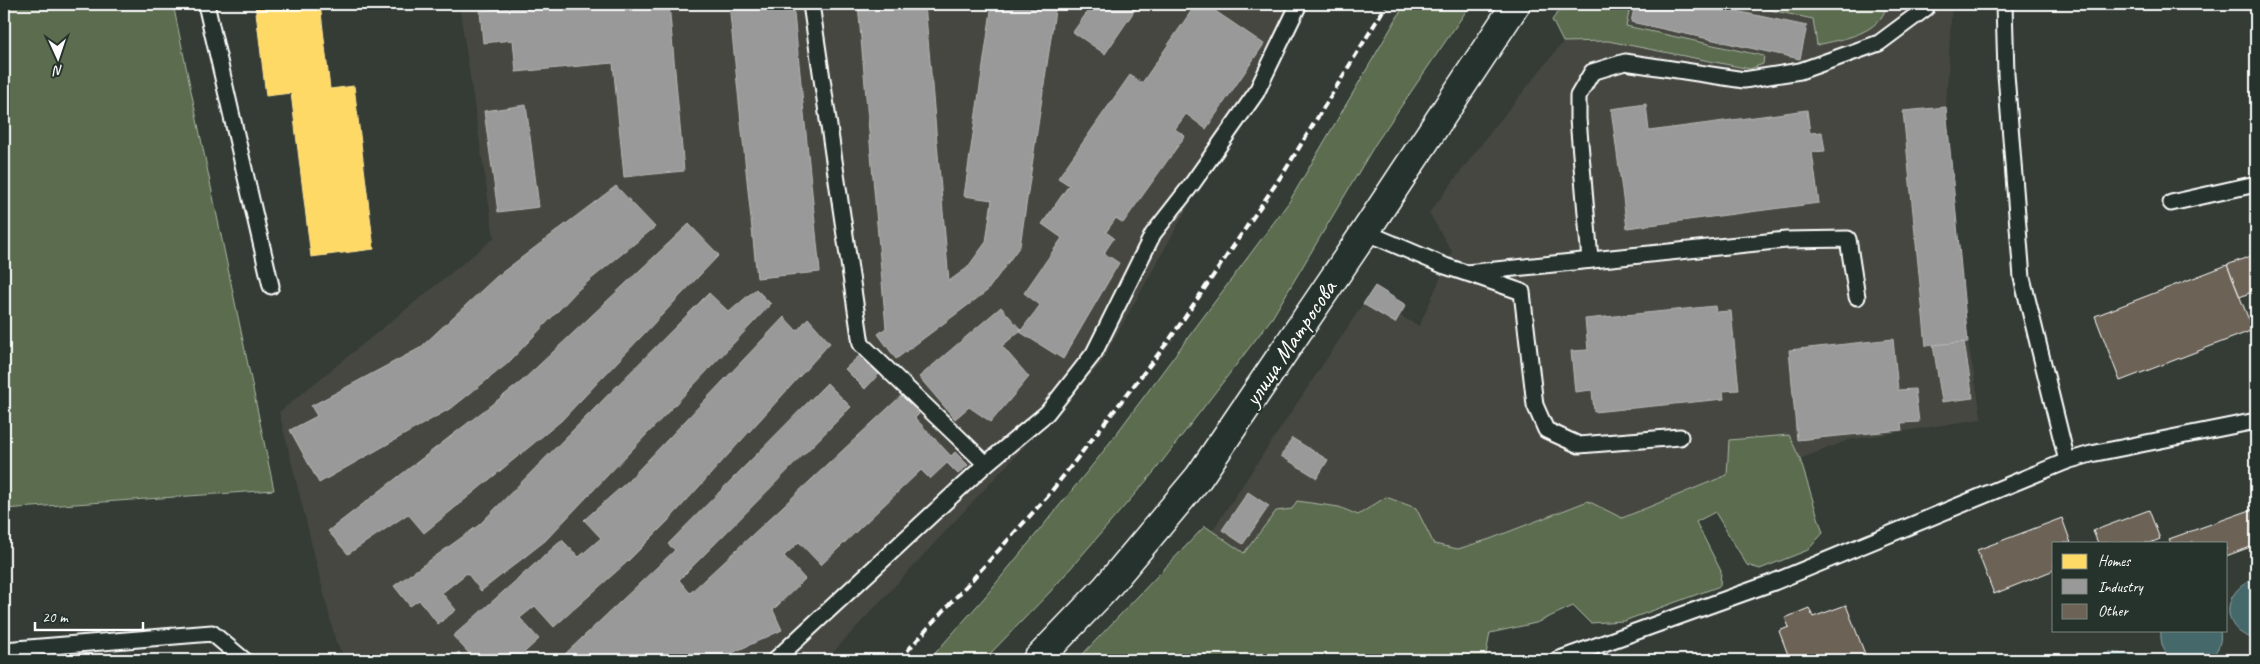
<svg xmlns="http://www.w3.org/2000/svg" width="2260" height="664" viewBox="0 0 2260 664" font-family="Caveat,sans-serif">
  <style>
    .built { fill: #45473f }
    .green { fill: #5b6c4f; stroke: #adb6a7 }
    .water { fill: #44686a; stroke: #8fa4a6 }
    .homes { fill: #ffd966; stroke: #ffe494 }
    .industry { fill: #999; stroke: #b8b8b8 }
    .building { fill: #6c6255; stroke: #fff }
    .lines { fill: none; stroke-linecap: round; stroke-linejoin: round }
    .service-casing { stroke: #fff; stroke-width: 19 }
    .secondary-casing { stroke: #fff; stroke-width: 31 }
    .service { stroke: #26332d; stroke-width: 15 }
    .secondary { stroke: #26332d; stroke-width: 28 }
    .rail { stroke: #fff; stroke-width: 4; stroke-dasharray: 8 4; stroke-linecap: butt }
    .labels { text-anchor: middle; dominant-baseline: central; stroke-width: 5; stroke-linejoin: round; paint-order: stroke }
    .street-label { font-size: 24px; fill: #fff; stroke: #26332d }
  </style>
  <rect width="100%" height="100%" fill="#343c35"/>
  <filter id="ink" filterUnits="userSpaceOnUse"><feTurbulence type="fractalNoise" baseFrequency=".02" numOctaves="2"/><feDisplacementMap in="SourceGraphic" scale="10" xChannelSelector="R" yChannelSelector="G"/><feConvolveMatrix kernelMatrix="1 2 1 2 8 2 1 2 1" color-interpolation-filters="sRGB"/></filter>
  <g filter="url(#ink)">
    <!-- built -->
    <g class="built">
      <path d="M459 4H1301L1100 365 826 660H347L336 643 279 412 494 238Z"/>
      <path d="M1594 4H1952L1946 107 1968 341 1982 419 1849 440 1800 459 1622 518 1469 577 1458 549 1425 542 1250 568 1184 573 1363 304 1394 323 1399 315 1419 326 1452 252 1429 213 1496 125Z"/>
    </g>
    <!-- green -->
    <g class="green">
      <path d="M4 4H173L274 490 4 509Z"/>
      <path d="M1405 4H1471L1376 143 1272 318 1154 472 1050 592 984 660H929L984 598 1099 457 1289 202Z"/>
      <path d="M1564 4H1631L1626 26 1764 56 1763 64 1750 69 1608 41 1563 42 1552 20Z"/>
      <path d="M1742 4H1887C1881 34 1843 39 1817 45L1813 19Z"/>
      <path d="M1789 435 1800 459 1823 533 1808 550 1760 569 1747 565 1715 512 1696 522 1721 571 1720 586 1624 621 1590 623 1573 606 1536 623 1490 633 1485 660H1077L1205 526 1244 553 1276 511 1292 509 1297 501 1339 507 1358 515 1386 497 1416 508 1434 544 1458 549 1490 539 1588 501 1622 518 1727 475 1729 440Z"/>
    </g>
    <!-- water -->
    <g class="water">
      <path d="M2252 580H2256V639C2221 632 2220 593 2252 580Z"/>
      <path d="M2161 630H2220C2222 643 2218 652 2208 660H2173C2163 653 2160 642 2161 630Z"/>
      <path d="M2110 652 2126 654 2135 660H2096Z"/>
    </g>
    <!-- homes -->
    <path class="homes" d="M255 4H320L330 89 354 86 374 249 311 257 291 93 266 96Z"/>
    <!-- industry -->
    <g class="industry">
      <path d="M553 4H669L684 171 624 177 613 63 516 72 513 40 483 43 480 11Z"/>
      <path d="M729 4H793L820 272 757 278Z"/>
      <path d="M858 4H925L949 281 967 268 986 242 992 200 964 196 992 4H1056L1020 246 987 291 896 359 878 334 886 328Z"/>
      <path d="M1093 4H1139L1105 54 1073 32Z"/>
      <path d="M1196 4H1205L1264 44 1206 129 1186 114 1175 129 1185 136 1123 223 1116 218 1106 232 1114 238 1104 253 1119 263 1063 359 1020 332 1040 305 1024 293 1062 238 1042 224 1069 185 1058 178 1130 75 1142 83Z"/>
      <path d="M1635 4H1703L1807 26 1800 59 1631 22Z"/>
      <path d="M1646 104 1649 131 1807 110 1810 133 1822 132 1825 151 1812 152 1819 203 1627 228 1611 109Z"/>
      <path d="M526 105 539 207 498 212 484 111Z"/>
      <path d="M1946 107 1968 342 1926 346 1903 111Z"/>
      <path d="M616 186 655 227 579 289 507 364 453 407 319 483 290 430 317 416 311 406 420 348 496 277Z"/>
      <path d="M689 224 719 255 561 421 424 533 408 514 348 554 328 531 521 382Z"/>
      <path d="M1375 286 1406 305 1395 323 1363 304Z"/>
      <path d="M756 289 771 304 545 541 481 591 467 573 442 593 456 610 438 624 419 600 410 606 394 586 479 525 709 293 729 312Z"/>
      <path d="M1715 306 1716 312 1731 311 1739 390 1723 391 1724 399 1594 412 1592 390 1575 392 1571 351 1588 350 1585 319Z"/>
      <path d="M1001 307 1021 330 1002 346 1029 377 991 422 969 407 955 419 919 377Z"/>
      <path d="M784 317 797 331 808 318 830 343 667 522 626 563 554 627 535 606 520 618 539 639 516 660H475L453 636 562 540 579 557 601 538 584 520 627 482Z"/>
      <path d="M1893 339 1898 390 1915 389 1919 422 1901 423 1902 430 1797 440 1789 350Z"/>
      <path d="M1964 342 1973 398 1942 402 1933 345Z"/>
      <path d="M860 355 879 374 865 389 845 369Z"/>
      <path d="M827 383 851 407 679 580 690 593 902 395 919 414 915 418 951 456 955 452 968 465 958 474 947 463 930 479 921 470 821 565 799 542 784 556 805 579 773 610 782 630 717 660H555L564 655 675 550 668 544Z"/>
      <path d="M1292 438 1328 460 1317 478 1281 456Z"/>
      <path d="M1248 492 1269 506 1243 544 1222 530Z"/>
      <path d="M459 652 464 660H448Z"/>
    </g>
    <!-- building -->
    <g class="building">
      <path d="M2256 254V290L2240 297 2227 265Z"/>
      <path d="M2227 265 2253 330 2120 381 2095 316Z"/>
      <path d="M2256 508V545L2226 556V543H2171L2169 539Z"/>
      <path d="M2149 510 2160 539 2150 543H2098L2093 531Z"/>
      <path d="M2062 518 2071 543H2054V570L1994 594 1977 550Z"/>
      <path d="M1846 605 1865 654 1848 660H1790L1779 631 1789 627 1785 618 1809 608 1813 617Z"/>
    </g>
    <g class="lines">
      <defs>
        <g id="service">
          <path d="M206 4 271 286"/>
          <path d="M811 4 861 344 986 464"/>
          <path d="M2004 4 2006 74 2022 278 2067 461"/>
          <path d="M2171 203 2256 184"/>
          <path d="M1365 232 1445 266 1466 273 1786 240 1848 239 1857 297"/>
          <path d="M1590 260 1578 119V96L1592 72 1625 62 1744 80 1800 71 1879 43 1926 8"/>
          <path d="M1470 274 1522 292 1535 405 1546 430 1579 445 1680 437"/>
          <path d="M4 650 212 633 244 660"/>
          <path d="M775 660 986 464 1047 413 1094 353 1153 234 1192 184 1256 93 1299 4"/>
          <path d="M1557 660 1774 582 2067 461 2091 454 2256 421"/>
        </g>
        <path id="secondary" d="M1037 660 1106 588 1199 477 1365 232 1516 4"/>
      </defs>
      <!-- service casing -->
      <use href="#service" class="service-casing"/>
      <!-- secondary casing -->
      <use href="#secondary" class="secondary-casing"/>
      <!-- service -->
      <use href="#service" class="service"/>
      <!-- secondary -->
      <use href="#secondary" class="secondary"/>
      <!-- rail -->
      <path class="rail" d="M899 660 1047 497 1170 339 1286 169 1387 4"/>
    </g>
  </g>
  <g class="labels">
    <!-- street labels -->
    <g class="street-label">
      <text transform="translate(1290 343) rotate(-56)">улица Матросова</text>
    </g>
  </g>
  <!-- margin -->
  <rect width="2260" height="664" fill="none" stroke="#26332d" stroke-width="20"/>
  <rect x="10" y="10" width="2240" height="644" fill="none" stroke="#fff" stroke-width="2" filter="url(#ink)"/>
  <!-- legend -->
  <rect x="2052" y="542" width="175" height="90" fill="#26332d" stroke="#7d8581"/>
  <rect x="2062" y="554" width="25" height="15" fill="#ffd966" stroke="#7d8581"/>
  <text x="2098" y="566" font-size="15" fill="#ffffff">Homes</text>
  <rect x="2062" y="579" width="25" height="15" fill="#999999" stroke="#7d8581"/>
  <text x="2098" y="592" font-size="15" fill="#ffffff">Industry</text>
  <rect x="2062" y="604" width="25" height="15" fill="#6c6255" stroke="#7d8581"/>
  <text x="2098" y="616" font-size="15" fill="#ffffff">Other</text>
  <!-- north arrow -->
  <g transform="translate(58 58) rotate(177)" stroke="#26332d" stroke-width="4" paint-order="stroke">
  <path d="M0-4L9 19L0 12L-9 19Z" fill="#ffffff"/>
  <text y="-8" font-size="14" font-weight="bold" text-anchor="middle" fill="#ffffff">N</text>
  </g>
  <!-- scale -->
  <path d="M35 622v8h108v-8" fill="none" stroke="#ffffff" stroke-width="2.5"/>
  <text x="42" y="622" font-size="15" fill="#ffffff" stroke="#26332d" stroke-width="4" paint-order="stroke">20 m</text>
</svg>
